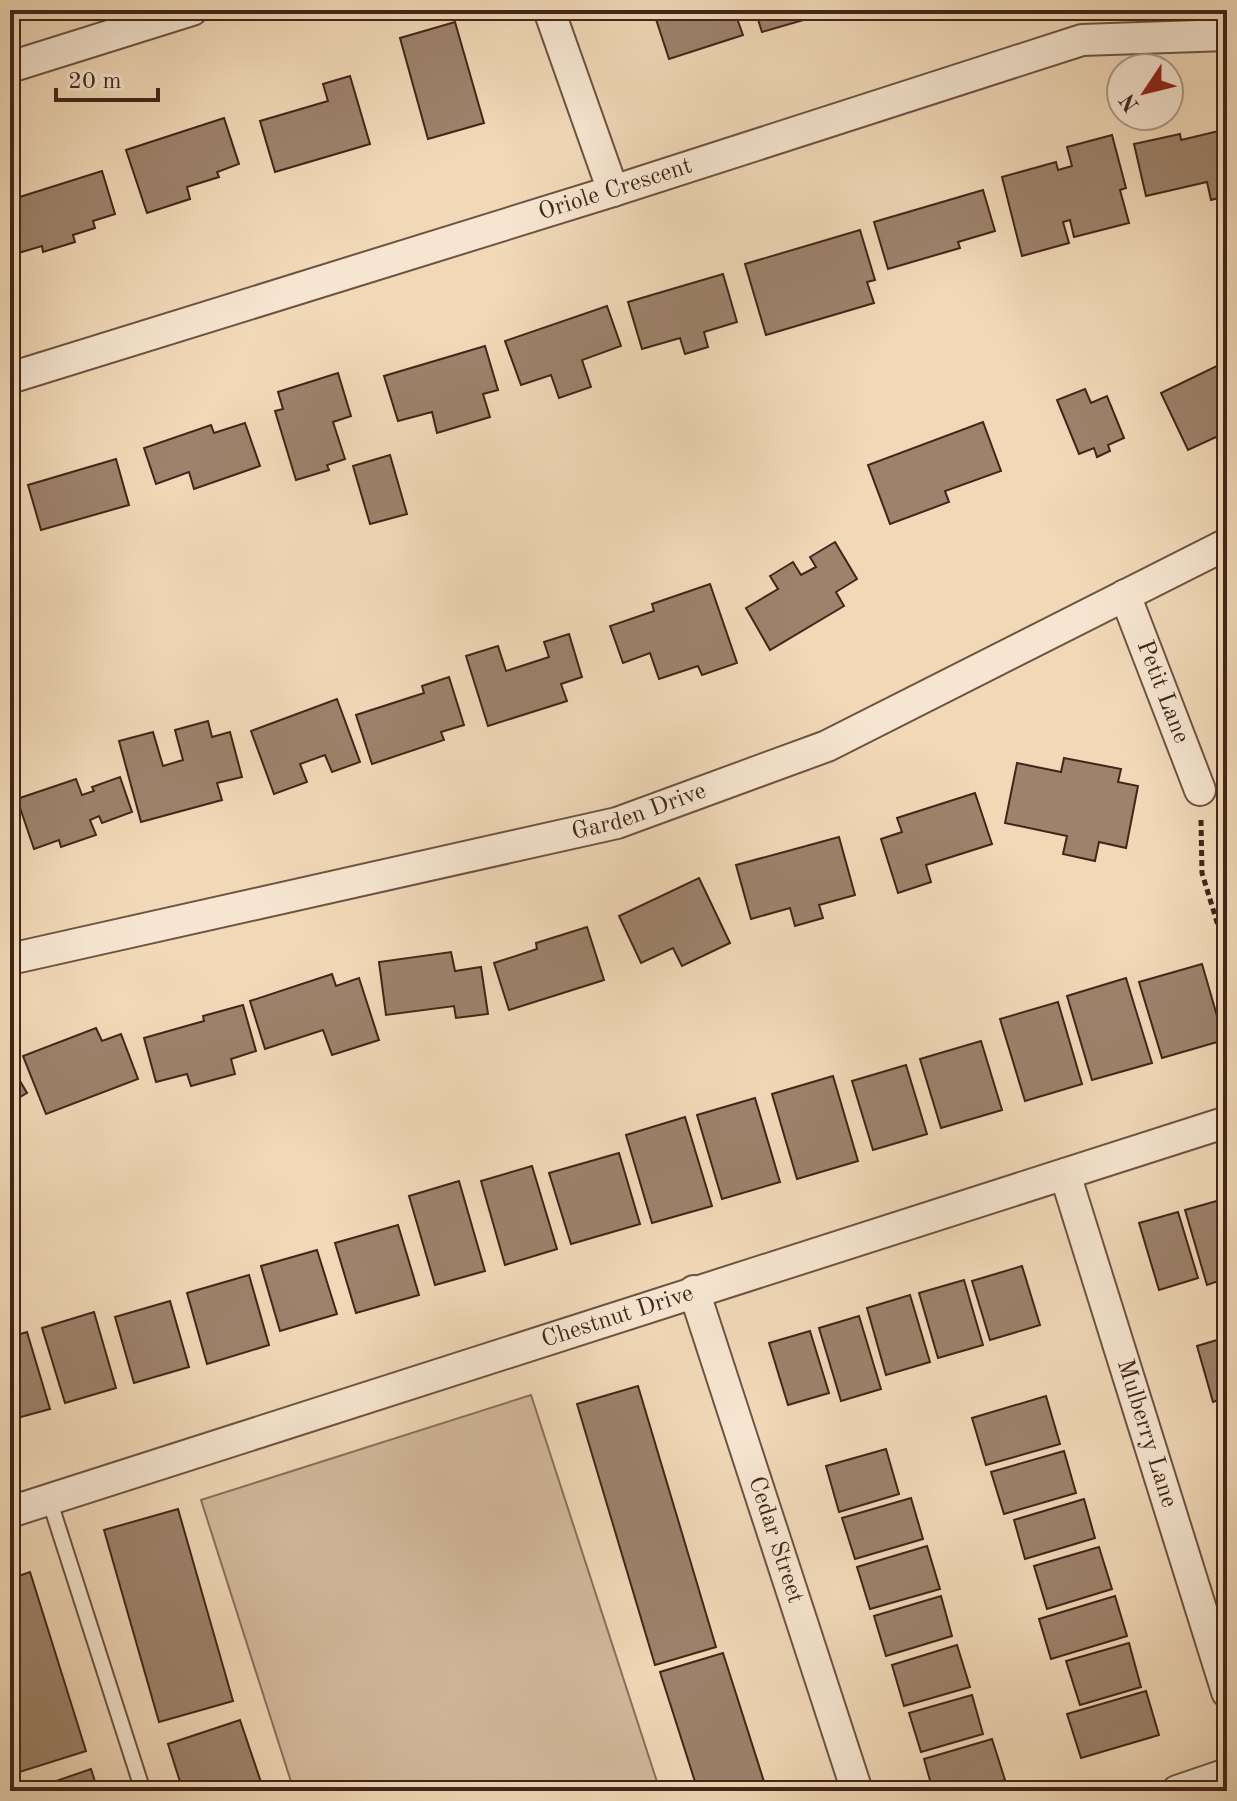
<svg xmlns="http://www.w3.org/2000/svg" width="1237" height="1801" viewBox="0 0 1237 1801" font-family="'Old Standard TT',serif">
  <style>
    .green { fill: #d3ba9d; stroke: #8a705c; stroke-width: 2 }
    .building { fill: #9d836c; stroke: #42251a; stroke-width: 2 }
    .lines { fill: none; stroke-linecap: round; stroke-linejoin: round }
    .service-casing { stroke: #6e5242; stroke-width: 18 }
    .minor-casing { stroke: #6e5242; stroke-width: 34 }
    .path { stroke: #42251a; stroke-width: 5; stroke-dasharray: 6 4; stroke-linecap: butt }
    .service { stroke: #f6e6d1; stroke-width: 14 }
    .minor { stroke: #f6e6d1; stroke-width: 30 }
    .labels { text-anchor: middle; dominant-baseline: central; stroke-width: 8; stroke-linejoin: round; paint-order: stroke }
    .street-label { font-size: 24px; fill: #42251a; stroke: #f6e6d1 }
  </style>
  <rect width="100%" height="100%" fill="#f1d9b8"/>
  <filter id="stains"><feTurbulence type="fractalNoise" baseFrequency=".0025" numOctaves="4"/><feColorMatrix values="0 0 0 0 .2 0 0 0 0 .09 0 0 0 0 .02 0 0 0 .5 -.17"/></filter>
  <radialGradient id="worn" r=".72"><stop offset=".6" stop-color="#630" stop-opacity="0"/><stop offset="1" stop-color="#630" stop-opacity=".3"/></radialGradient>
  <!-- green -->
  <path class="green" d="M531 1395 660 1791H294L201 1500Z"/>
  <!-- building -->
  <g class="building">
    <path d="M653 10H734L743 35 669 59Z"/>
    <path d="M755 10H838L762 32Z"/>
    <path d="M455 22 484 123 428 139 400 38Z"/>
    <path d="M350 76 370 144 275 172 260 121 328 101 323 84Z"/>
    <path d="M224 118 239 164 217 172 219 177 187 187 190 199 147 213 126 150Z"/>
    <path d="M1227 129V196L1211 200 1207 182 1146 196 1134 144 1180 134 1181 140Z"/>
    <path d="M1112 135 1126 188 1120 190 1129 223 1074 237 1070 220 1063 222 1069 243 1022 256 1002 177 1056 162 1058 170 1072 166 1067 147Z"/>
    <path d="M102 171 115 214 93 221 95 228 73 235 75 242 43 252 42 246 15 254 10 237V200Z"/>
    <path d="M983 190 995 231 958 242 960 248 888 269 874 222Z"/>
    <path d="M860 230 875 280 867 282 874 303 766 335 745 264Z"/>
    <path d="M723 274 737 322 704 332 708 347 685 354 680 338 642 349 628 302Z"/>
    <path d="M607 306 621 346 582 360 591 387 559 398 551 375 521 385 505 341Z"/>
    <path d="M485 346 498 390 483 394 490 417 437 433 432 412 398 421 384 376Z"/>
    <path d="M1227 361V417L1221 420 1227 432 1188 450 1161 393Z"/>
    <path d="M338 373 351 416 333 422 345 459 327 465 329 470 296 480 275 411 283 409 278 392Z"/>
    <path d="M1085 389 1091 403 1107 396 1124 438 1108 445 1110 451 1097 457 1094 448 1079 454 1057 400Z"/>
    <path d="M983 422 1001 471 945 491 949 502 890 524 868 465Z"/>
    <path d="M245 423 260 466 194 489 189 472 156 484 144 448 211 425 214 433Z"/>
    <path d="M390 455 407 514 370 524 353 466Z"/>
    <path d="M116 459 129 505 41 530 28 485Z"/>
    <path d="M835 542 857 579 836 592 844 606 770 650 746 608 778 589 770 576 793 562 801 575 816 567 810 557Z"/>
    <path d="M710 584 737 663 702 675 698 666 659 679 650 653 623 663 610 626 654 611 652 604Z"/>
    <path d="M569 634 582 677 561 684 567 701 488 726 466 656 498 646 506 671 549 657 544 642Z"/>
    <path d="M449 677 464 725 441 732 444 740 372 764 356 715 424 693 422 686Z"/>
    <path d="M337 699 360 762 332 772 325 755 300 764 307 782 274 794 251 731Z"/>
    <path d="M208 721 212 737 230 732 242 777 217 783 222 800 141 822 119 741 153 732 163 766 183 760 175 730Z"/>
    <path d="M1064 758 1121 769 1118 782 1138 786 1126 848 1099 842 1095 861 1063 854 1067 836 1005 823 1017 763 1061 772Z"/>
    <path d="M120 777 132 812 102 823 99 816 90 820 96 835 61 847 59 840 34 849 17 799 76 779 82 795 94 791 92 787Z"/>
    <path d="M975 793 992 844 926 865 931 882 898 893 881 839 902 832 897 818Z"/>
    <path d="M839 837 855 895 819 905 823 918 795 926 790 908 751 919 736 865Z"/>
    <path d="M699 878 730 943 682 966 673 948 641 963 619 916Z"/>
    <path d="M587 927 604 980 509 1010 494 963 537 949 536 943Z"/>
    <path d="M451 952 455 971 481 967 488 1014 456 1018 454 1006 386 1015 379 962Z"/>
    <path d="M1202 964 1224 1040 1162 1058 1139 982Z"/>
    <path d="M332 974 336 986 359 978 379 1040 332 1055 323 1030 265 1049 250 1001Z"/>
    <path d="M1126 978 1152 1063 1092 1080 1067 996Z"/>
    <path d="M1058 1002 1082 1084 1025 1101 1000 1019Z"/>
    <path d="M243 1005 256 1051 231 1059 235 1074 191 1086 187 1074 156 1082 144 1038 204 1021 203 1016Z"/>
    <path d="M96 1028 102 1041 121 1034 138 1079 46 1114 23 1056Z"/>
    <path d="M981 1041 1002 1110 941 1128 920 1059Z"/>
    <path d="M10 1064 27 1093 10 1103 15 1110 10 1113Z"/>
    <path d="M906 1065 927 1134 873 1150 852 1081Z"/>
    <path d="M833 1076 858 1161 797 1179 772 1094Z"/>
    <path d="M755 1098 780 1182 722 1199 697 1115Z"/>
    <path d="M685 1117 712 1206 652 1223 626 1135Z"/>
    <path d="M619 1153 640 1224 571 1244 549 1173Z"/>
    <path d="M532 1166 557 1249 505 1265 481 1181Z"/>
    <path d="M459 1181 485 1271 435 1285 409 1196Z"/>
    <path d="M1227 1198V1278L1207 1285 1185 1210Z"/>
    <path d="M1178 1212 1198 1278 1159 1290 1139 1223Z"/>
    <path d="M398 1225 419 1295 356 1313 335 1243Z"/>
    <path d="M317 1250 337 1314 280 1331 261 1266Z"/>
    <path d="M1022 1266 1040 1325 990 1340 972 1281Z"/>
    <path d="M249 1275 269 1345 207 1364 187 1293Z"/>
    <path d="M964 1280 983 1345 938 1358 919 1293Z"/>
    <path d="M910 1295 930 1362 886 1375 867 1308Z"/>
    <path d="M170 1301 189 1367 134 1383 115 1317Z"/>
    <path d="M94 1312 116 1388 65 1403 42 1328Z"/>
    <path d="M859 1316 881 1389 841 1401 819 1328Z"/>
    <path d="M810 1331 829 1393 788 1405 769 1343Z"/>
    <path d="M27 1332 50 1409 10 1420V1337Z"/>
    <path d="M1227 1337V1397L1213 1402 1197 1346Z"/>
    <path d="M638 1386 716 1647 655 1665 577 1404Z"/>
    <path d="M1046 1396 1060 1444 986 1465 972 1418Z"/>
    <path d="M1227 1411V1450L1217 1414Z"/>
    <path d="M886 1449 899 1494 839 1512 826 1466Z"/>
    <path d="M1064 1451 1076 1493 1004 1514 991 1472Z"/>
    <path d="M911 1498 923 1539 855 1559 842 1518Z"/>
    <path d="M1084 1499 1095 1538 1025 1559 1014 1520Z"/>
    <path d="M178 1509 233 1701 159 1722 104 1530Z"/>
    <path d="M927 1546 940 1589 870 1609 857 1567Z"/>
    <path d="M1099 1547 1112 1589 1047 1609 1034 1566Z"/>
    <path d="M30 1572 86 1751 10 1775V1579Z"/>
    <path d="M941 1596 952 1636 886 1656 874 1616Z"/>
    <path d="M1115 1596 1127 1636 1051 1659 1039 1619Z"/>
    <path d="M1129 1643 1141 1687 1080 1705 1066 1661Z"/>
    <path d="M957 1645 970 1687 904 1706 892 1665Z"/>
    <path d="M723 1653 767 1791H698L660 1672Z"/>
    <path d="M1146 1691 1159 1735 1081 1758 1067 1714Z"/>
    <path d="M972 1695 983 1734 921 1752 909 1713Z"/>
    <path d="M240 1720 264 1791H183L168 1744Z"/>
    <path d="M992 1739 1005 1780 968 1791H933L924 1759Z"/>
    <path d="M91 1769 98 1791H27Z"/>
  </g>
  <g class="lines">
    <defs>
      <path id="service" d="M49 1499 143 1791"/>
      <g id="minor">
        <path d="M549 10 613 191"/>
        <path d="M10 67 192 10"/>
        <path id="s1" d="M10 378 613 191 1082 40 1227 35"/>
        <path id="s2" d="M1125 595 1200 790"/>
        <path id="s3" d="M10 959 617 823 827 746 1227 544"/>
        <path id="s4" d="M1065 1174 1227 1692"/>
        <path id="s5" d="M694 1291 857 1791"/>
        <path id="s6" d="M10 1512 1227 1122"/>
        <path d="M1177 1791 1227 1774"/>
      </g>
    </defs>
    <!-- service casing -->
    <use href="#service" class="service-casing"/>
    <!-- minor casing -->
    <use href="#minor" class="minor-casing"/>
    <!-- path -->
    <path class="path" d="M1201 820 1202 873 1227 955"/>
    <!-- service -->
    <use href="#service" class="service"/>
    <!-- minor -->
    <use href="#minor" class="minor"/>
  </g>
  <g class="labels">
    <!-- street labels -->
    <g class="street-label">
      <text stroke="none"><textPath href="#s1" startOffset="634">Oriole Crescent</textPath></text>
      <text stroke="none"><textPath href="#s2" startOffset="104">Petit Lane</textPath></text>
      <text stroke="none"><textPath href="#s3" startOffset="646">Garden Drive</textPath></text>
      <text stroke="none"><textPath href="#s6" startOffset="638">Chestnut Drive</textPath></text>
      <text stroke="none"><textPath href="#s4" startOffset="272">Mulberry Lane</textPath></text>
      <text stroke="none"><textPath href="#s5" startOffset="262">Cedar Street</textPath></text>
    </g>
  </g>
  <!-- margin -->
  <rect width="1237" height="1801" fill="none" stroke="#f1d9b8" stroke-width="40"/>
  <rect x="12" y="12" width="1213" height="1777" fill="none" stroke="#42251a" stroke-width="4"/>
  <rect x="20" y="20" width="1197" height="1761" fill="none" stroke="#42251a" stroke-width="2"/>
  <!-- north arrow -->
  <g transform="translate(1145 92) rotate(235)"><circle r="38" fill="#f6e6d1" stroke="#ae9988" stroke-width="2"/>
  <path d="M0-6L14 30L0 20L-14 30Z" fill="#8f2418"/>
  <text y="-12" font-size="22" font-weight="bold" text-anchor="middle" fill="#42251a">N</text>
  </g>
  <!-- scale -->
  <path d="M56 88v12h102v-12" fill="none" stroke="#42251a" stroke-width="4"/>
  <text x="68" y="88" font-size="24" fill="#42251a" stroke="#f6e6d1" stroke-width="6" paint-order="stroke">20 m</text>
  <rect width="100%" height="100%" filter="url(#stains)"/>
  <rect width="100%" height="100%" fill="url(#worn)"/>
</svg>
